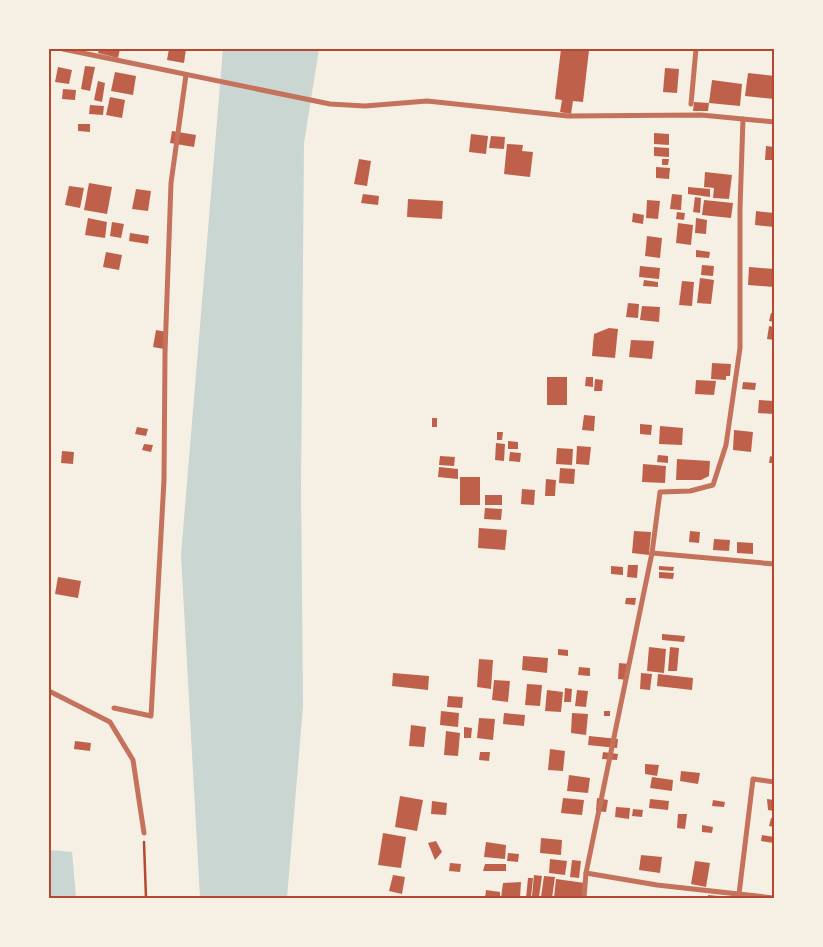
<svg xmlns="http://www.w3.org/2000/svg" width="823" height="947" viewBox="0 0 823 947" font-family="'Roboto Condensed',sans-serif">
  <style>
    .water { fill: #c9d6d2 }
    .building { fill: #bf614a }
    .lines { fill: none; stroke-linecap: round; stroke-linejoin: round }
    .path { stroke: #b5482f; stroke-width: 2.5 }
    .minor { stroke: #c5725c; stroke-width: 5 }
    .neatline { fill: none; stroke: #b5482f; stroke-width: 2 }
  </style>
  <rect width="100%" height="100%" fill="#f6efe4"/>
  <!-- water -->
  <g class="water">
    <path d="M223 49H319L304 143 301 486 303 706 287 898H200L181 555Z"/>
    <path d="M49 850 72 852 76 898H49Z"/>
  </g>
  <!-- building -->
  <g class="building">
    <path d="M99 49H120L118 58 98 53Z"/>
    <path d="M169 49H186L184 63 167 60Z"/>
    <path d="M561 49 589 50 583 102 573 101 571 114 560 112 562 100 555 99Z"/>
    <path d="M85 66 95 67 90 91 81 89Z"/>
    <path d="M58 67 72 70 69 84 55 82Z"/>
    <path d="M665 68 679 69 677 93 663 92Z"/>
    <path d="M115 72 136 76 133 95 111 91Z"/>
    <path d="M748 73 774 76V99L745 96Z"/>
    <path d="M712 80 742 84 740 106 709 103Z"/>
    <path d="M98 81 105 83 102 102 94 100Z"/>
    <path d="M63 89 76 90 75 100 62 99Z"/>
    <path d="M110 97 125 100 122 118 106 115Z"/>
    <path d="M694 102 709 103 708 111H693Z"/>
    <path d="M90 105 104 106 103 115 89 114Z"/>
    <path d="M78 124H90V132L78 131Z"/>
    <path d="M172 131 196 135 194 147 170 143Z"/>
    <path d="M654 133 669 134V145L654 144Z"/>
    <path d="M471 134 488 136 486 154 469 152Z"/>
    <path d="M491 136 505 137 504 149 489 148Z"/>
    <path d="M507 144 523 145 522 151 533 152 530 177 504 174Z"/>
    <path d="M766 146 774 147V160H765Z"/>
    <path d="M654 147 669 148V157L654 156Z"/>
    <path d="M359 159 371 161 367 186 354 184Z"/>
    <path d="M662 159H669L668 165H662Z"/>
    <path d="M656 167 670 168 669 179 656 178Z"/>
    <path d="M705 172 732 175 729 199 713 198 714 188 704 187Z"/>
    <path d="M89 183 112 187 107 214 84 210Z"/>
    <path d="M69 186 84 188 80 208 65 205Z"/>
    <path d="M688 187 710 189V197L688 194Z"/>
    <path d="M136 189 151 191 148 211 132 209Z"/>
    <path d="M363 194 379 196 378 205 361 203Z"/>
    <path d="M672 194 682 195 681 210 670 209Z"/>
    <path d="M695 197 701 198 700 213 693 212Z"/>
    <path d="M408 199 443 201 442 219 407 217Z"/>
    <path d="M647 200 660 201 658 219 646 218Z"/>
    <path d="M704 200 733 203 731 218 702 215Z"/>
    <path d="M756 211 774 213V227L755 225Z"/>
    <path d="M677 212 685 213 684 220 676 219Z"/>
    <path d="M633 213 644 215 643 224 632 222Z"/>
    <path d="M88 218 107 222 105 238 85 235Z"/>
    <path d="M696 218 707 220 706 234 695 233Z"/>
    <path d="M112 222 124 224 121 238 110 236Z"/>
    <path d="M678 223 693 225 691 245 676 243Z"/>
    <path d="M130 233 149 236 148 244 129 241Z"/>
    <path d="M647 236 662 238 660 258 645 256Z"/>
    <path d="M696 250 710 252 709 258 696 257Z"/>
    <path d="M106 252 122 255 119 270 103 267Z"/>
    <path d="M702 265 714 266 713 276 701 275Z"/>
    <path d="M640 266 660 268 659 279 639 277Z"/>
    <path d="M749 267 774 269V287L748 285Z"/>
    <path d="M700 278 714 280 711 304 697 303Z"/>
    <path d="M644 280 658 282V287L643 286Z"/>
    <path d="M682 281 694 282 692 306 679 305Z"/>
    <path d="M628 303 639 304 638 318 626 317Z"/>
    <path d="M642 306 660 307 659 322 640 320Z"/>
    <path d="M771 313H774V322L769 321Z"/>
    <path d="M769 326 774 327V340L767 339Z"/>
    <path d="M609 328 618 329 615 358 592 356 594 334Z"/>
    <path d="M156 330 167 332 164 349 153 347Z"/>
    <path d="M631 340 654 341 652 359 629 357Z"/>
    <path d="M712 363 731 364 730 376H726V380L711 379Z"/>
    <rect x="547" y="377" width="20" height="28"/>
    <path d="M586 377H593V387L585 386Z"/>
    <path d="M595 379 603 380 602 391H594Z"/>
    <path d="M696 380 716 381 714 395 695 394Z"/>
    <path d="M743 382 756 383 755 390 742 389Z"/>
    <path d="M759 400 774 401V414L758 413Z"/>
    <path d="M584 415 595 416 594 431 582 430Z"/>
    <rect x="432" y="418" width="5" height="9"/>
    <path d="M640 424 652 425 651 435 640 434Z"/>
    <path d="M660 426 683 428 682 445 659 444Z"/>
    <path d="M137 427 148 429 146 436 135 434Z"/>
    <path d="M734 430 753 432 751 452 733 450Z"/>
    <path d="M497 432H503L502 440H497Z"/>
    <path d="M508 441 518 442V449H508Z"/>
    <path d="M496 443 505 444 504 461 495 460Z"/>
    <path d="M144 444 153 445 151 452 142 450Z"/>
    <path d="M577 446 591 447 589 465 576 464Z"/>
    <path d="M557 448 573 449 572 465 556 464Z"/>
    <path d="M62 451 74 452 73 464 61 463Z"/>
    <path d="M510 452 521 453 520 462 509 461Z"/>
    <path d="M658 455 668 456V463L657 462Z"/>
    <path d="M440 456 455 457 454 466 439 465Z"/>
    <path d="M770 456 774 457V463H769Z"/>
    <path d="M677 459 710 461 709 476 701 480H676Z"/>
    <path d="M643 464 666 466 665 483 642 482Z"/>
    <path d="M439 467 458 469V479L438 477Z"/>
    <path d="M560 468 575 469 574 484 559 483Z"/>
    <rect x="460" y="477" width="20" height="28"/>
    <path d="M546 479 556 480 555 496H545Z"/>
    <path d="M522 489 535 490 534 505 521 504Z"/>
    <rect x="485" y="495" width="17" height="10"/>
    <path d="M485 508 502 509 501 520 484 519Z"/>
    <path d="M479 528 507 530 505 550 478 548Z"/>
    <path d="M634 531 651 532 649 555 632 553Z"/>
    <path d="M690 531 700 532 699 543 689 542Z"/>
    <path d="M714 539 730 540 729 551 713 550Z"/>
    <path d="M737 542 753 543V554L737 553Z"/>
    <path d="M628 565H638L637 578 627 577Z"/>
    <path d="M611 566 623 567V575L611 574Z"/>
    <path d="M659 566 674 567 673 571 659 570Z"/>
    <path d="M659 572 674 573 673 579 659 578Z"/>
    <path d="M58 577 81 581 78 598 55 594Z"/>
    <path d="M626 598H636L635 605 625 604Z"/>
    <path d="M662 634 685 636 684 642 662 640Z"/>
    <path d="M649 647 666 649 664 673 647 671Z"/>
    <path d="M670 647 679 648 677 671H668Z"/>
    <path d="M558 649 568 650V656L558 655Z"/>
    <path d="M523 656 548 658 547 673 522 670Z"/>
    <path d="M479 659 493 660 491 689 477 687Z"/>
    <path d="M619 663 630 664 628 680 618 679Z"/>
    <path d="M579 667 590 668V676L578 675Z"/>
    <path d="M393 673 429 676 428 690 392 686Z"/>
    <path d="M641 673 652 674 650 690 640 689Z"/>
    <path d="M658 674 693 678 692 690 657 686Z"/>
    <path d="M494 680 510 681 508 702 492 700Z"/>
    <path d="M527 684 542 685 540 706 525 705Z"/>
    <path d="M565 688 572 689 571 702H564Z"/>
    <path d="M547 690 563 692 561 712 545 711Z"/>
    <path d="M577 690 588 691 586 707 575 706Z"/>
    <path d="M448 696 463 697 462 708 447 707Z"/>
    <path d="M441 711 459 713 458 727 440 725Z"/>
    <rect x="604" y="711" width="6" height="5"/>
    <path d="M504 713 525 715 524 726 503 724Z"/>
    <path d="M572 713 588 714 586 735 571 733Z"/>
    <path d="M479 718 495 719 493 740 477 738Z"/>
    <path d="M411 725 426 727 424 747 409 746Z"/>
    <path d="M464 727 472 728 471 738H464Z"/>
    <path d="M446 731 460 733 458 756 444 755Z"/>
    <path d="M589 736 618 739 617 748 588 745Z"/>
    <path d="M75 741 91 743 90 751 74 749Z"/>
    <path d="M550 749 565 751 563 771 548 770Z"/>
    <path d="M480 752H490L489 761 479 760Z"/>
    <path d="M603 752 618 754 617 760 602 759Z"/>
    <path d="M645 764 659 765 657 776 645 774Z"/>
    <path d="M681 771 700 773 698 784 680 781Z"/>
    <path d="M569 775 590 778 588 793 567 791Z"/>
    <path d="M652 777 673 780 672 791 650 788Z"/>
    <path d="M400 796 423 800 417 831 395 827Z"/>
    <path d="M563 798 584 800 582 815 561 813Z"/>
    <path d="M597 798 608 800 606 812 596 811Z"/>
    <path d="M650 799 669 801 668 810 649 808Z"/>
    <path d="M767 799 774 800V811L768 810Z"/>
    <path d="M713 800 725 802 724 807 712 806Z"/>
    <path d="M432 801 447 803 446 815 431 814Z"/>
    <path d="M616 807 630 808 629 819 615 817Z"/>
    <path d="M633 809 643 810 642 817 632 816Z"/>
    <path d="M678 814H687L685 829 677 828Z"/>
    <path d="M771 818H774V827L769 826Z"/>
    <path d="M702 825 713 827 712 833 702 832Z"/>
    <path d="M383 833 406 837 401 868 378 865Z"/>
    <path d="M762 835 774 837V843L761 841Z"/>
    <path d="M541 838 562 840 561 855 540 853Z"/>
    <path d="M436 841 442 852 435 860 428 843Z"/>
    <path d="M486 842 506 845 505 859 484 857Z"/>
    <path d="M508 853 519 854 518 862 507 861Z"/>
    <path d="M641 855 662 857 660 873 639 870Z"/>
    <path d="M550 859 567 861 565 875 549 873Z"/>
    <path d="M572 860 581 861 579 878 570 877Z"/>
    <path d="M695 861 710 863 706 887 691 884Z"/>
    <path d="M450 863 461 864 460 872 449 871Z"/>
    <path d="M485 864H506V871H483Z"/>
    <path d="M393 875 405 877 402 894 389 891Z"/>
    <path d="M534 875 542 876 539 897 532 896Z"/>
    <path d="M544 876 555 877 552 898 541 897Z"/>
    <path d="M528 878H533L531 897 526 898Z"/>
    <path d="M556 879 585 883 583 898H554Z"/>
    <path d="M521 882 520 898H501L503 883Z"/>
    <path d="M486 890 500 892V898H485Z"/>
    <path d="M708 895 719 896V898H708Z"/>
  </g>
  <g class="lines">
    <!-- path -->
    <path class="path" d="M144 842 146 898"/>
    <!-- minor -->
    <g class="minor">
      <path d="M63 49 330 104 365 106 427 101 568 116 701 115 774 122"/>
      <path d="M691 104 696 49"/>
      <path d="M743 119 740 208V348L726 445 713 485 690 491 660 492 652 553 774 564"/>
      <path d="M49 691 110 722 133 760 144 833"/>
      <path d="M114 708 151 716 164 480 165 353 171 183 186 75"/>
      <path d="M586 873 657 885 774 898"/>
      <path d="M739 894 753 779 774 782"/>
      <path d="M584 898 586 873 652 553"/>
    </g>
  </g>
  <!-- border -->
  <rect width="823" height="947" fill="none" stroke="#f6efe4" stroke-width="100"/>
  <rect x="50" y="50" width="723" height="847" class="neatline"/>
</svg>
